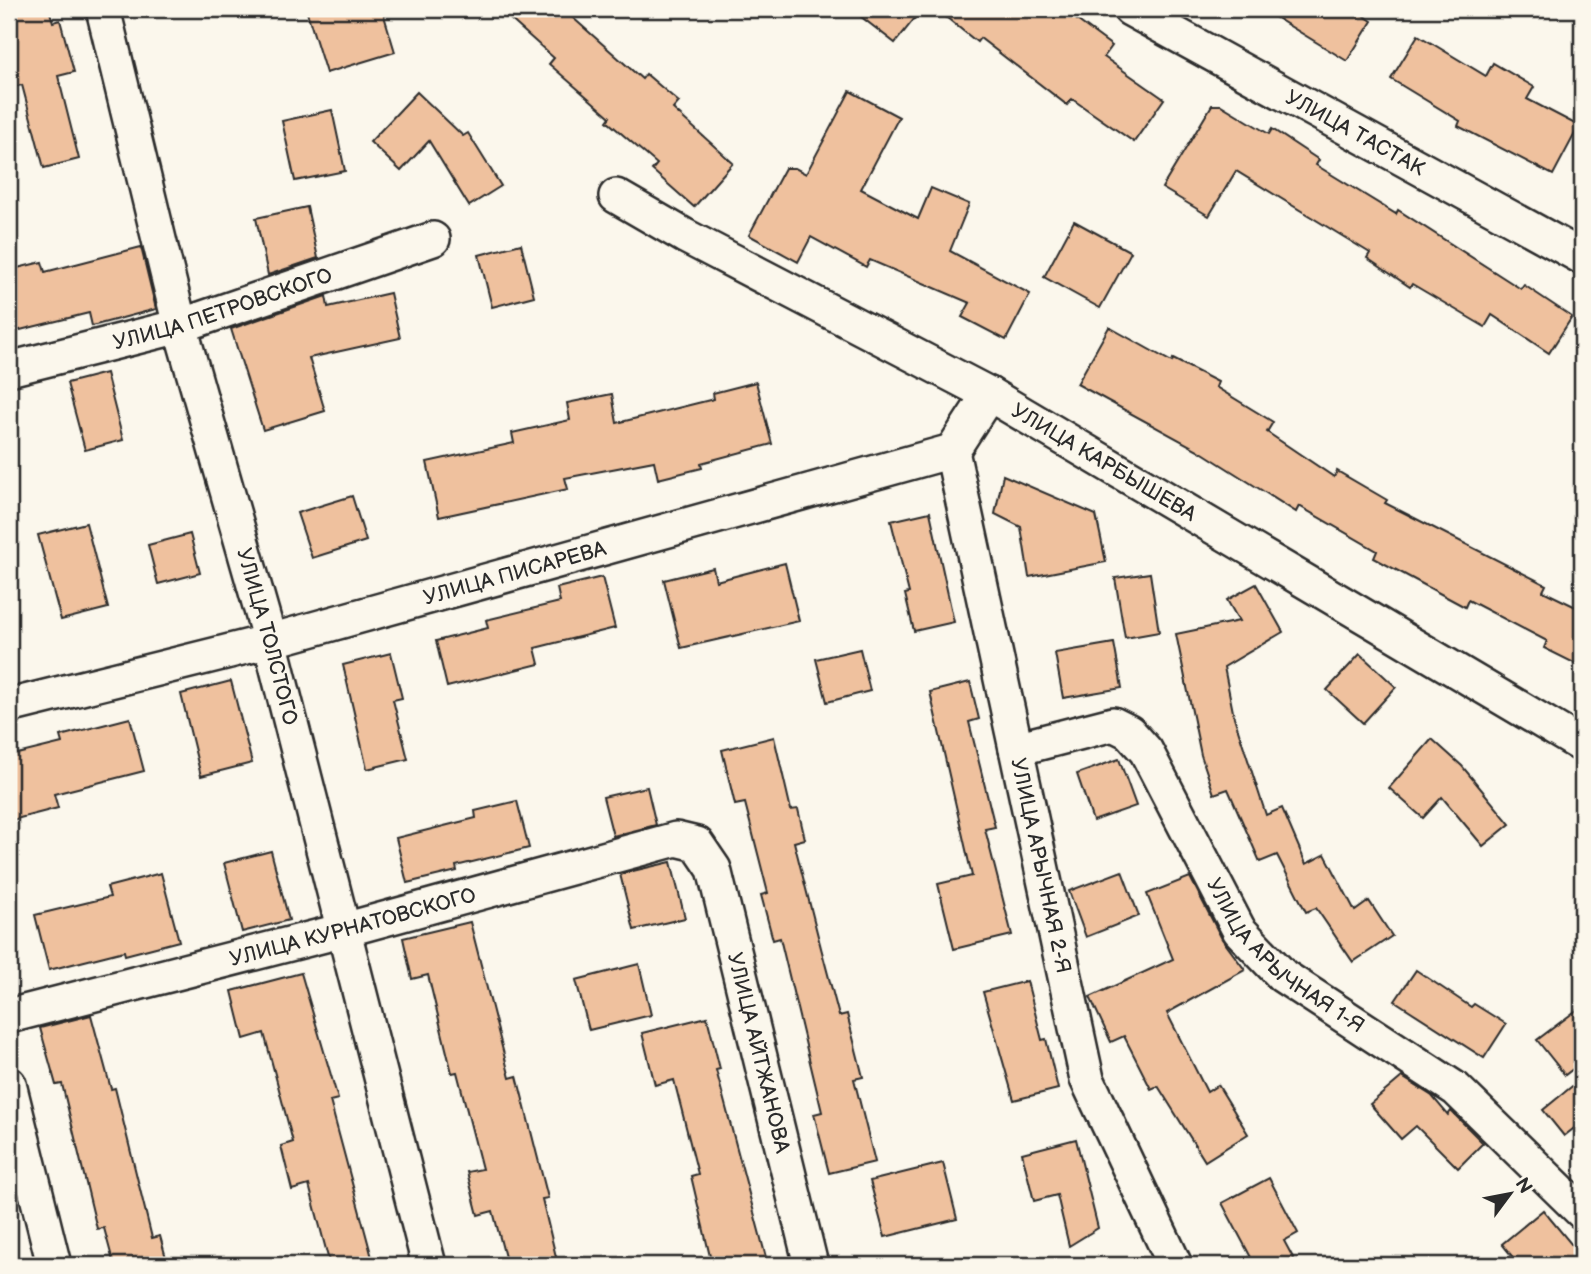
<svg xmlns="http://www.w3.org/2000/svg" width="1591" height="1274" viewBox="0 0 1591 1274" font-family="'Balsamiq Sans',sans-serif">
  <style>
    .building { fill: #efc19e; stroke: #2b2b2b; stroke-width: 2 }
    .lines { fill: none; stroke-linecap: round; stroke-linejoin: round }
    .minor-casing { stroke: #2b2b2b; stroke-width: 38 }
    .minor { stroke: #fbf7ec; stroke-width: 33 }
    .labels { text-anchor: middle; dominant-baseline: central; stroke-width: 5; stroke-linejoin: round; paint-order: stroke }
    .street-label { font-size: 21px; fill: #2b2b2b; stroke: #fbf7ec }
  </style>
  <rect width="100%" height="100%" fill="#fbf7ec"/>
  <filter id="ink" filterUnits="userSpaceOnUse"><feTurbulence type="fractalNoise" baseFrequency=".0143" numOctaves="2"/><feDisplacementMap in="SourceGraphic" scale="14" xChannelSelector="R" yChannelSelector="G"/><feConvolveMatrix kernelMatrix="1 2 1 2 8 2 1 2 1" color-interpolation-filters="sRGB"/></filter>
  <g filter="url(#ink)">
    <!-- building -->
    <g class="building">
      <path d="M9 9H49L53 22 60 20 74 72 58 76 79 159 44 168 22 85 9 88Z"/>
      <path d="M306 9H382L395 52 326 73Z"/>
      <path d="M499 9H563L642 79 646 74 679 102 673 109 733 163 694 207 652 170 657 164 607 121 610 117 549 64 554 58Z"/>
      <path d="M851 9H922L895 43Z"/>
      <path d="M936 9H1062L1112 46 1104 57 1164 99 1134 142 1072 99 1067 105 980 38 977 42Z"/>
      <path d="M1262 9H1353L1372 21 1347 61Z"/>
      <path d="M1418 35 1486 76 1493 63 1534 87 1527 99 1579 126 1553 175 1458 126 1460 121 1391 79Z"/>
      <path d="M850 91 899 117 861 189 918 219 931 188 969 204 950 251 1030 294 1006 340 962 317 970 303 870 260 866 267 811 237 798 262 749 235 785 168H795L806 174Z"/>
      <path d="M417 92 463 136 468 133 501 186 469 206 429 141 401 171 370 142Z"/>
      <path d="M1212 105H1221L1269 134 1272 129 1319 160 1316 165 1396 214 1398 210 1521 289 1524 285 1572 317 1549 353 1492 315 1485 327 1412 284 1410 287 1367 258 1370 253 1236 171 1209 216 1162 188Z"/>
      <path d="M332 110 345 171 295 181 282 121Z"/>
      <path d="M307 207 318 258 268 275 256 218Z"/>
      <path d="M1074 221 1131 252 1100 308 1044 277Z"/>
      <path d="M521 244 534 296 492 307 479 255Z"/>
      <path d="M141 247 156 309 92 326 89 313 12 332 9 319V270L42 262 45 272Z"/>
      <path d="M390 293 400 338 309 358 325 411 263 430 231 329 326 296 328 307Z"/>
      <path d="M1109 327 1172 362 1173 359 1218 382 1216 387 1273 422 1267 432 1334 477 1337 471 1387 500 1385 503 1546 585 1543 591 1582 610V667L1544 648 1547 641 1468 600 1465 607 1374 558 1377 551 1299 506 1296 512 1198 450 1077 384Z"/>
      <path d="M106 373 123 440 85 450 67 383Z"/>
      <path d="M756 382 772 444 701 463 702 468 658 479 654 461 565 478 568 489 439 517 427 462 514 443 512 433 570 420 567 403 612 394 617 423 714 399 713 393Z"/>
      <path d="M1003 475 1096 515 1106 562 1029 577 1021 527 995 514Z"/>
      <path d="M352 496 366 541 312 558 297 513Z"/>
      <path d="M930 512 954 622 914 631 905 594 909 593 891 521Z"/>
      <path d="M86 523 108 608 61 620 38 535Z"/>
      <path d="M190 534 200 573 158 584 148 545Z"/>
      <path d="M785 563 799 621 681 648 664 580 713 568 716 581Z"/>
      <path d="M1150 573 1159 632 1125 638 1115 578Z"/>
      <path d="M602 577 615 628 535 648 539 664 447 687 436 641 488 628 486 620 560 602 557 588Z"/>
      <path d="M1256 584 1283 632 1224 667 1234 717 1266 815 1282 808 1306 864 1325 854 1355 911 1369 901 1392 936 1353 962 1316 908 1306 912 1277 855 1260 862 1228 789 1214 794 1201 755 1176 634 1239 621 1227 600Z"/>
      <path d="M1114 643 1122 688 1063 698 1055 653Z"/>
      <path d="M860 649 870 691 827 702 816 659Z"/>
      <path d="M391 653 402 698 393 700 408 759 367 769 343 665Z"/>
      <path d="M1360 654 1396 687 1363 723 1327 690Z"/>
      <path d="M231 681 252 763 201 776 181 694Z"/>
      <path d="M970 682 979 719 969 722 995 827 985 829 1012 935 954 949 938 884 972 876 930 692Z"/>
      <path d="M130 718 144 771 54 794 58 808 12 820 9 806V756L62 743 60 736Z"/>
      <path d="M774 737 791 810 798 809 805 839 794 842 821 948 839 1016 847 1014 863 1077 854 1079 875 1162 829 1173 814 1114 822 1112 780 938 773 940 761 895 768 893 745 803 735 805 722 750Z"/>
      <path d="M1432 739 1462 766 1510 824 1483 846 1442 797 1423 818 1389 788Z"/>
      <path d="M1119 759 1136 806 1093 821 1077 774Z"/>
      <path d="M647 787 656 825 613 836 603 797Z"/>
      <path d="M517 801 529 848 456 866 457 871 407 883 396 838 476 818 475 811Z"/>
      <path d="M271 851 289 920 242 932 224 863Z"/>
      <path d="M671 862 685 918 634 930 620 874Z"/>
      <path d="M1122 871 1139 916 1086 937 1069 891Z"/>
      <path d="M161 873 179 941 125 955 124 951 49 970 35 915 110 897 107 887Z"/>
      <path d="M1190 877 1222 939 1245 970 1167 1013 1207 1092 1218 1085 1248 1134 1205 1161 1158 1086 1151 1089 1124 1036 1111 1042 1090 997 1173 959 1147 894Z"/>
      <path d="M470 922 510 1078 517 1076 537 1155 548 1198 542 1199 558 1265H507L493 1211 478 1215 467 1172 482 1169 457 1072 452 1073 428 975 412 979 403 938Z"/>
      <path d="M639 964 651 1015 589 1030 576 980Z"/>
      <path d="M1416 970 1471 1007 1474 1004 1506 1024 1484 1058 1395 1001Z"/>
      <path d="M301 973 338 1099 330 1101 374 1265H330L309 1185 292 1190 281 1146 293 1142 264 1033 244 1039 232 991Z"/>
      <path d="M1027 981 1042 1040 1046 1039 1058 1089 1014 1100 983 992Z"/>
      <path d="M1582 1006V1062L1565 1075 1537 1040Z"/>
      <path d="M91 1015 111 1089 115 1088 152 1238 160 1236 168 1265H114L104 1228 97 1229 62 1084 56 1085 40 1028Z"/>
      <path d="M707 1017 720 1069 716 1070 768 1265H712L691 1176 698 1174 674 1080 655 1085 642 1033Z"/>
      <path d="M1402 1077 1432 1096 1448 1115 1451 1111 1483 1143 1458 1168 1416 1126 1401 1139 1370 1104Z"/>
      <path d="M1582 1078V1122L1564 1136 1543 1110Z"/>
      <path d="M1076 1139 1098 1228 1069 1246 1057 1195 1034 1201 1022 1153Z"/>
      <path d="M943 1163 957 1219 885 1237 870 1181Z"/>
      <path d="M1269 1178 1298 1233 1284 1241 1297 1265H1255L1222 1203Z"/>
      <path d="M1543 1210 1582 1257V1265H1519L1502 1244Z"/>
    </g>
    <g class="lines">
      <defs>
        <g id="minor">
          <path id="s1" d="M103 9 180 326 270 641 429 1265"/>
          <path id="s2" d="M1130 9 1582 257"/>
          <path id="s3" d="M616 196 685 236 989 394 1582 745"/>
          <path id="s4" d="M9 369 180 326 433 239"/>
          <path id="s5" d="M952 451 1087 1079 1175 1265"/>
          <path id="s6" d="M9 706 270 641 952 451 989 394"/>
          <path id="s7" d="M1016 749 1113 724 1129 732 1146 751 1239 930 1283 976 1456 1089 1582 1212"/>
          <path id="s8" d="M9 1016 344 930 676 839 697 844 714 869 811 1265"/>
          <path d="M9 1084 54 1265"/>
        </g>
      </defs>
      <!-- minor casing -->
      <use href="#minor" class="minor-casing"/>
      <!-- minor -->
      <use href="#minor" class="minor"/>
    </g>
  </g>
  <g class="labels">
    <!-- street labels -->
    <g class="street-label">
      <text stroke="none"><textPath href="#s2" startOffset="257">УЛИЦА ТАСТАК</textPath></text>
      <text stroke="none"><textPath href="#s4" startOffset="222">УЛИЦА ПЕТРОВСКОГО</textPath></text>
      <text stroke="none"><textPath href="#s3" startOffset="556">УЛИЦА КАРБЫШЕВА</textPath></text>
      <text stroke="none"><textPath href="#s6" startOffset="523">УЛИЦА ПИСАРЕВА</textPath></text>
      <text stroke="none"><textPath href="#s1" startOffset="649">УЛИЦА ТОЛСТОГО</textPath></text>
      <text stroke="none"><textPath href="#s5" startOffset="424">УЛИЦА АРЫЧНАЯ 2-Я</textPath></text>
      <text stroke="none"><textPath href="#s8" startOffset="355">УЛИЦА КУРНАТОВСКОГО</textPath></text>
      <text stroke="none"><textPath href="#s7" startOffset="396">УЛИЦА АРЫЧНАЯ 1-Я</textPath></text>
      <text stroke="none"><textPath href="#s8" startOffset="931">УЛИЦА АЙТЖАНОВА</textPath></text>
    </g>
  </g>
  <!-- margin -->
  <rect width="1591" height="1274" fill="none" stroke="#fbf7ec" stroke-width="35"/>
  <rect x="18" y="18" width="1556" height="1239" fill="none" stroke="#2b2b2b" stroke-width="2.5" filter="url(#ink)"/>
  <!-- north arrow -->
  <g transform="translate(1510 1194) rotate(58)" stroke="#fbf7ec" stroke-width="5" paint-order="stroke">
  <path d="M0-5L12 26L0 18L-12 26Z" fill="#2b2b2b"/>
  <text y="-10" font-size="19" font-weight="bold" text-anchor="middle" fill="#2b2b2b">N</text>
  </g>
</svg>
